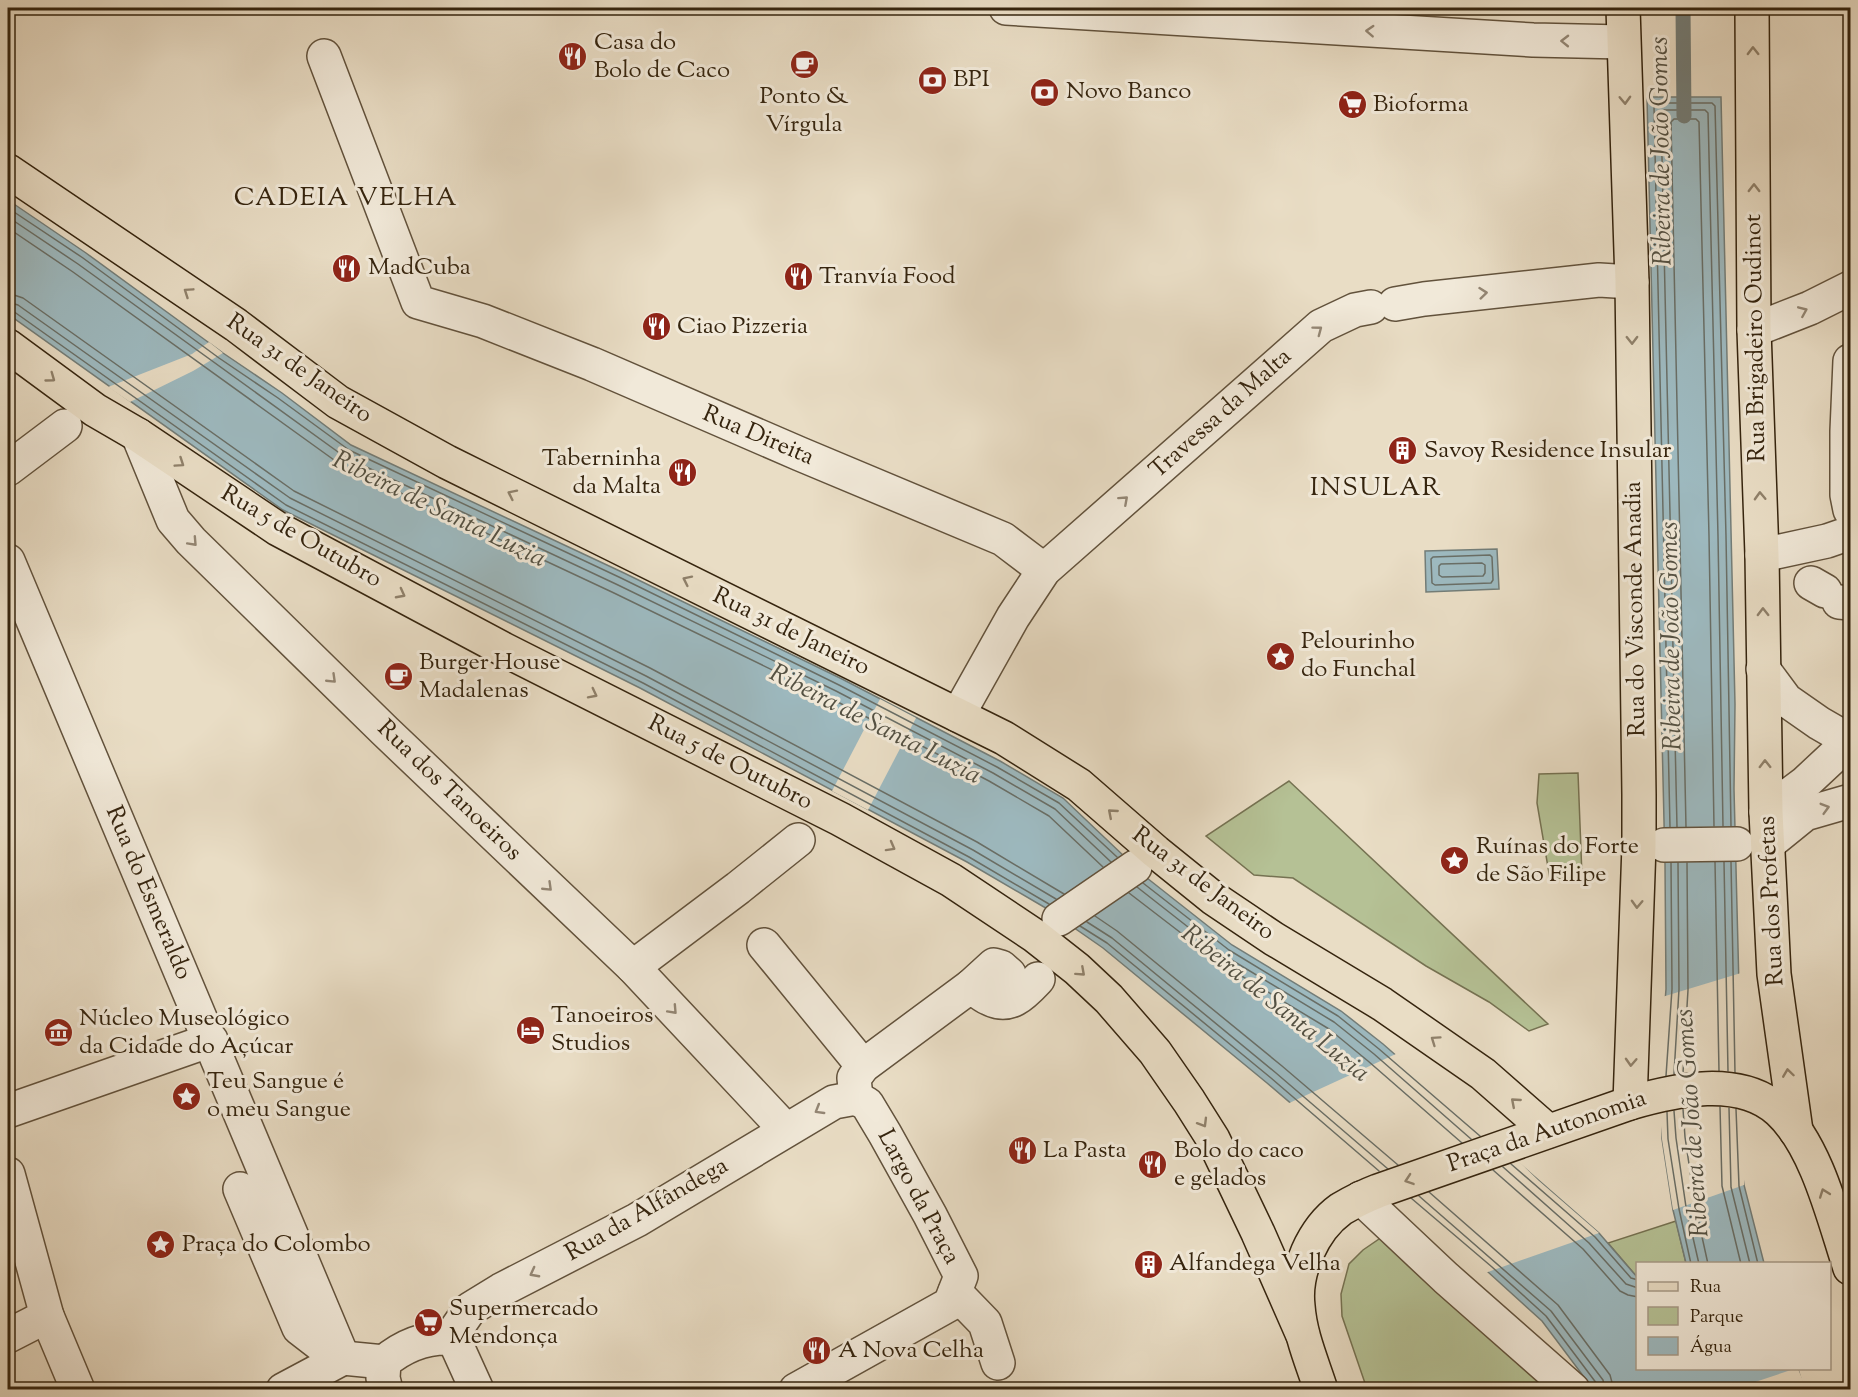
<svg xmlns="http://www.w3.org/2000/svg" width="1858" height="1397" viewBox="0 0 1858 1397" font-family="'Sorts Mill Goudy',serif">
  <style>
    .green { fill: #b5c195; stroke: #757252; stroke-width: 1.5 }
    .water { fill: #9db9bf; stroke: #737d78; stroke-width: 1.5 }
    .pier { fill: #e9ddc5 }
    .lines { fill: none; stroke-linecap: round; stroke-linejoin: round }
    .shore { stroke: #696e66; stroke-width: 1.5 }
    .stream { stroke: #737d78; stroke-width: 15 }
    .minor-casing { stroke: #62523c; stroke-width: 36 }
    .major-casing { stroke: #35240e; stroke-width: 36 }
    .minor { stroke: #f1e9d9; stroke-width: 33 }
    .major { stroke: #e9ddc5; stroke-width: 33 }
    .oneway { stroke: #938674 }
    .oneway2 { stroke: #8f806a }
    .labels { text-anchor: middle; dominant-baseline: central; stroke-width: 6; stroke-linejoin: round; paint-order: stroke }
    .poi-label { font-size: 24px; fill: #35240e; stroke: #f1e9d9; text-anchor: start }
    .street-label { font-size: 24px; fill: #35240e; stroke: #f1e9d9 }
    .water-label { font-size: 26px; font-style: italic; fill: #545143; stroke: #f1e9d9 }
    .neighbourhood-label { font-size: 26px; letter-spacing: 1.5px; fill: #35240e; stroke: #f1e9d9 }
  </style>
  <rect width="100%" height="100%" fill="#e9ddc5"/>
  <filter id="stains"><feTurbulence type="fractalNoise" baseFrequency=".00333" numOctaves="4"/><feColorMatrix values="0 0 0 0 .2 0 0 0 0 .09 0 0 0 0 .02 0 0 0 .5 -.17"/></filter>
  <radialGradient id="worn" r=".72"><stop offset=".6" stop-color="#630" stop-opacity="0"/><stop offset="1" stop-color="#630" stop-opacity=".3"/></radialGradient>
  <!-- green -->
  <g class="green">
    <path d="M1578 773 1582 876 1550 879 1537 803 1539 774Z"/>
    <path d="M1289 781 1548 1024 1529 1031 1489 1002 1426 966 1293 878 1254 875 1206 836Z"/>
    <path d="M1676 1221 1686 1263 1638 1264 1637 1277 1608 1243Z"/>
    <path d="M1385 1235 1551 1389H1367L1342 1316 1341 1294 1349 1264 1363 1250Z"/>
  </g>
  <!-- water -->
  <g class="water">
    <path d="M1647 97H1721L1735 704 1734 789 1744 1185 1764 1263H1686L1673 1210 1662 1139 1661 1053 1666 989 1665 864Z"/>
    <path d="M8 200 86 253 223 353 282 393 351 445 624 573 842 679 1000 761 1063 798 1147 878 1232 945 1341 1011 1383 1044 1599 1233 1637 1277 1638 1368 1798 1369 1804 1389H1593L1542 1321 1488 1272 1267 1083 1103 948 1044 907 967 862 640 688 283 510 8 314Z"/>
    <path d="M1497 549 1499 589 1426 592 1425 551Z"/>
  </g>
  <!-- pier -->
  <g class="pier">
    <path d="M209 342 223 353 193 371 130 402 108 387 192 354Z"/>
    <path d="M880 699 916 718 868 810 832 791Z"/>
    <path d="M1741 973 1747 1169 1744 1185 1673 1210 1662 1139 1657 1074 1662 997Z"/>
    <path d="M1398 1053 1500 1143 1539 1181 1599 1233 1485 1273 1287 1104Z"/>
    <path d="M1798 1369 1807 1390 1734 1389 1794 1369Z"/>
  </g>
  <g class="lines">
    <!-- shore -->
    <g class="shore">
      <path d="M8 208 83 258 219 358 278 398 349 450 621 578 839 685 997 767 1059 803 1117 857"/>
      <path d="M8 217 78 264 345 457 618 585 836 691 993 773 1055 809 1111 862"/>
      <path d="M8 228 73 272 341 465 614 593 832 699 989 781 1049 816 1103 867"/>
      <path d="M8 293 23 298 294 491 650 668 977 842 1064 894"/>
      <path d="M8 302 18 305 290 498 646 676 973 850 1056 899"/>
      <path d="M8 310 13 311 286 505 643 683 969 857 1049 904"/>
      <path d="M1490 555 1492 557 1493 580 1491 583 1435 585 1432 583 1431 559 1433 557Z"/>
      <path d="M1482 563 1485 565V573L1483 576 1442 577 1439 575V566L1441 564Z"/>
      <path d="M1670 827 1654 106 1657 103H1712L1715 106 1726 536 1731 826"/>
      <path d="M1677 827 1661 113 1664 110H1705L1708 113 1718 536 1723 826"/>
      <path d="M1686 827 1671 122 1674 119H1696L1699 122 1709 536 1714 826"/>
      <path d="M1715 862 1719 1071"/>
      <path d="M1724 862 1728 1071"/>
      <path d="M1731 862 1735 1073"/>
      <path d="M1143 883 1229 950 1338 1016 1379 1049 1480 1136"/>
      <path d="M1137 887 1225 956 1334 1022 1374 1054 1471 1139"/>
      <path d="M1129 893 1220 963 1329 1029 1368 1061 1462 1143"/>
      <path d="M1095 916 1117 931 1282 1066 1398 1165"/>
      <path d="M1087 922 1112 938 1276 1073 1388 1169"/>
      <path d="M1080 926 1107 943 1271 1078 1379 1171"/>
      <path d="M1683 1073 1688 990 1687 863"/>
      <path d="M1674 1074 1679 989 1678 863"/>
      <path d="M1666 1076 1672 989 1671 863"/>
      <path d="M1720 1107 1722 1186 1741 1264"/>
      <path d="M1729 1108 1731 1187 1750 1264"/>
      <path d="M1683 1109 1685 1137 1695 1205 1708 1264"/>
      <path d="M1736 1109 1739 1186 1758 1264"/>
      <path d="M1674 1111 1676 1138 1686 1207 1699 1264"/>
      <path d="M1667 1112 1668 1139 1679 1209 1691 1264"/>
      <path d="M1511 1164 1595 1237 1631 1278 1638 1280"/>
      <path d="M1503 1167 1589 1243 1626 1284 1638 1288"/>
      <path d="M1493 1170 1583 1249 1620 1291 1628 1295 1638 1297"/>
      <path d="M1429 1192 1558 1305 1610 1375 1614 1390"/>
      <path d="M1419 1196 1551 1311 1603 1380 1605 1390"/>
      <path d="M1411 1198 1492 1267 1546 1316 1597 1384 1598 1390"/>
    </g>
    <!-- stream -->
    <path class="stream" d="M1683 8 1684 116"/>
    <defs>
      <g id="minor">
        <path d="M1006 8 1533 40 1623 42"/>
        <path d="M324 56 418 302 483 321 592 364 800 454 1003 539 1044 570"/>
        <path d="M1395 304 1424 299 1599 280 1632 282"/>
        <path d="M1754 330 1810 308 1850 288"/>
        <path d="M1850 361 1847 431V495L1850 510"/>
        <path d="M138 435 173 520 191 541 385 731 633 967 786 1130"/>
        <path d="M8 469 65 426"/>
        <path d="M1762 555 1827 541 1850 533"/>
        <path d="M8 561 343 1358"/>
        <path d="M1811 583 1825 591"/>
        <path d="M1839 602 1850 603"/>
        <path d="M1763 669 1786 700 1819 723 1850 741"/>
        <path d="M958 715 1013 617 1044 570 1321 326 1355 310 1371 307"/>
        <path d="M1766 812 1805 783 1850 741"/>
        <path d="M1768 844 1805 814 1850 801"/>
        <path d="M1664 845 1737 844"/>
        <path d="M1059 919 1135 867"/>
        <path d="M764 945 863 1066"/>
        <path d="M633 967 738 888 798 840"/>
        <path d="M971 986 994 965 1001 967 1009 974 1008 983"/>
        <path d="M856 1098 854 1078 863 1066 971 986C977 990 981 995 988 998 1010 1010 1024 994 1038 979"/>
        <path d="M8 1111 211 1040"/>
        <path d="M8 1174 47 1316 78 1390"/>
        <path d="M240 1189 299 1328 321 1345 343 1358 384 1362"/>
        <path d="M1361 1198 1446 1278 1573 1390"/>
        <path d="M955 1292 985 1323 998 1363"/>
        <path d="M8 1336 47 1316"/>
        <path d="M450 1338 470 1309 501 1290 637 1220 834 1102 856 1098"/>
        <path d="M283 1390 343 1358"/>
        <path d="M386 1390 383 1378 384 1362C403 1346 425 1337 450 1338L457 1346 477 1390"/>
        <path d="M796 1390 950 1304 961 1276 930 1215 885 1134 867 1104 856 1098"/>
      </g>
      <g id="major">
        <path d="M1623 8 1632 282 1639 795V845L1630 1103"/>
        <path d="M1752 8 1754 330 1762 555 1766 812 1774 974 1796 1131"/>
        <path d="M8 171 236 325 338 402 447 462 1004 738 1079 785 1156 852 1213 898 1274 939 1382 1004 1483 1074 1548 1131"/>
        <path d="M8 346 95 410 138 435 278 529 503 649 840 819 951 880 1035 936 1077 969 1109 999 1155 1052 1189 1101 1213 1139 1258 1233 1302 1333"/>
        <path d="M1321 1390C1312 1362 1300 1335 1298 1306 1294 1272 1313 1229 1341 1209 1353 1202 1365 1196 1378 1191L1630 1103C1675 1090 1740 1075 1779 1111 1817 1146 1834 1220 1850 1268"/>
      </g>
    </defs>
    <!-- minor casing -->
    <use href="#minor" class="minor-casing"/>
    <!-- major casing -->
    <use href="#major" class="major-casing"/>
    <!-- minor -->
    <use href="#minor" class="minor"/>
    <!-- major -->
    <use href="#major" class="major"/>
  </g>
  <!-- one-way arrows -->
  <defs><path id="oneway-chevron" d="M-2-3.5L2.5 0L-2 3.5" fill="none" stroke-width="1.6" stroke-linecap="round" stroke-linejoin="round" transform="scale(1.5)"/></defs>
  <g class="oneway">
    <use href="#oneway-chevron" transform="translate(1370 31) rotate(-177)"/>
    <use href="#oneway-chevron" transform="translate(1565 41) rotate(-179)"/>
    <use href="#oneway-chevron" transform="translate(1483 293) rotate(-6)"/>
    <use href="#oneway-chevron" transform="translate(1803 311) rotate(-23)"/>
    <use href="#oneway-chevron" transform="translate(1318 330) rotate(-37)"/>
    <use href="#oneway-chevron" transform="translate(1124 500) rotate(-42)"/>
    <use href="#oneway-chevron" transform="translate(193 542) rotate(47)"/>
    <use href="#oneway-chevron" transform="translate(332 679) rotate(44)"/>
    <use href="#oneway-chevron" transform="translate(1825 808) rotate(-16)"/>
    <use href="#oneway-chevron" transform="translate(548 887) rotate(44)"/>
    <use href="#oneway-chevron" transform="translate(673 1010) rotate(47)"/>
    <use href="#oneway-chevron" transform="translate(819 1110) rotate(149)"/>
    <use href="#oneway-chevron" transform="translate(534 1273) rotate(152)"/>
  </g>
  <g class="oneway2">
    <use href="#oneway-chevron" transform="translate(1753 51) rotate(-91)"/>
    <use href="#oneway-chevron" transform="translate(1625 100) rotate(88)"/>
    <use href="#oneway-chevron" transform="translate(1754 188) rotate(-90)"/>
    <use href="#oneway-chevron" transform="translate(188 292) rotate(-146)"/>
    <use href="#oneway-chevron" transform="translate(1632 340) rotate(89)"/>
    <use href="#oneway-chevron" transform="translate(51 378) rotate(36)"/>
    <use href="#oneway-chevron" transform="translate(180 463) rotate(34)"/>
    <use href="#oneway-chevron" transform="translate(512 494) rotate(-154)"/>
    <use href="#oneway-chevron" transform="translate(1760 496) rotate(-92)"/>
    <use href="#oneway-chevron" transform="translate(687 580) rotate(-154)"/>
    <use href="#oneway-chevron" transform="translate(401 594) rotate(28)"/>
    <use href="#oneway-chevron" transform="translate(1763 612) rotate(-91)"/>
    <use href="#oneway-chevron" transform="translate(593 694) rotate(27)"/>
    <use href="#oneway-chevron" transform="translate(1765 764) rotate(-91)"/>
    <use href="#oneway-chevron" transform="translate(1112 813) rotate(-139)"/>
    <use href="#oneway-chevron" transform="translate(891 847) rotate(29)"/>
    <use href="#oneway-chevron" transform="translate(1637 904) rotate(92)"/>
    <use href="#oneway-chevron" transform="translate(1081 972) rotate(42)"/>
    <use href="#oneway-chevron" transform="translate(1435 1040) rotate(-145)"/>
    <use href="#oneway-chevron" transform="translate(1631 1062) rotate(93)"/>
    <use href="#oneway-chevron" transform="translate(1788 1073) rotate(-98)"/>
    <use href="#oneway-chevron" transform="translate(1515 1102) rotate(-139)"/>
    <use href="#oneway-chevron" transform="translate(1203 1123) rotate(59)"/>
    <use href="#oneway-chevron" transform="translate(1409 1180) rotate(161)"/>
    <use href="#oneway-chevron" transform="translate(1824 1193) rotate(-110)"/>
  </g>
  <!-- icons -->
  <defs>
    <symbol id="restaurant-disc" viewBox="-11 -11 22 22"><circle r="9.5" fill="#8f2418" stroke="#f1e9d9"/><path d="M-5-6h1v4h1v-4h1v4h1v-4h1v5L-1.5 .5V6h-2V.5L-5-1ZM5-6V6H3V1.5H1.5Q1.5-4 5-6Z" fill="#fff"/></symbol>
    <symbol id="cafe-disc" viewBox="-11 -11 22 22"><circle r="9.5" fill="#8f2418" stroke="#f1e9d9"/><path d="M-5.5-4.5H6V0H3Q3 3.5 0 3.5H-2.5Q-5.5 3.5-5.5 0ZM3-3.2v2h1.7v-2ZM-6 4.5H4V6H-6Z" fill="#fff"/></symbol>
    <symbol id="bank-disc" viewBox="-11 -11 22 22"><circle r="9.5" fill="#8f2418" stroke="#f1e9d9"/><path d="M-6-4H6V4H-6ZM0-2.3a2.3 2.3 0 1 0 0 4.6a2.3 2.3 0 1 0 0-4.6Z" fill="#fff"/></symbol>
    <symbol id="supermarket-disc" viewBox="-11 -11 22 22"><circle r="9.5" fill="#8f2418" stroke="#f1e9d9"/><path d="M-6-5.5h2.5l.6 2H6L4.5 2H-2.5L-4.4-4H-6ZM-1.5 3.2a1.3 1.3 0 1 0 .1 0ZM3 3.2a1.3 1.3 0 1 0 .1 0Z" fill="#fff"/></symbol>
    <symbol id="building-disc" viewBox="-11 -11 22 22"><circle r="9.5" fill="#8f2418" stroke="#f1e9d9"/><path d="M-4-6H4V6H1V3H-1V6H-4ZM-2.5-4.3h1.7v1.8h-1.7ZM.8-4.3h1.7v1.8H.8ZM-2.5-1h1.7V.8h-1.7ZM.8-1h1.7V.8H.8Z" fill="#fff"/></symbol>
    <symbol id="sight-disc" viewBox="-11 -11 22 22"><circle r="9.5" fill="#8f2418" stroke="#f1e9d9"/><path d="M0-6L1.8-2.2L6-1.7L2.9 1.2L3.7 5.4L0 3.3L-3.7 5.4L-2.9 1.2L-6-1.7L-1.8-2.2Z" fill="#fff"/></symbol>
    <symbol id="hotel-disc" viewBox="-11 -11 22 22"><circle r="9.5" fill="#8f2418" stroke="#f1e9d9"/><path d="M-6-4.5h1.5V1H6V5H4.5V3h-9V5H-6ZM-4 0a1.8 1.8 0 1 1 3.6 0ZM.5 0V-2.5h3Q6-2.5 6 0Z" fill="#fff"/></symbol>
    <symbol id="museum-disc" viewBox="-11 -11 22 22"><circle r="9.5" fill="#8f2418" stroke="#f1e9d9"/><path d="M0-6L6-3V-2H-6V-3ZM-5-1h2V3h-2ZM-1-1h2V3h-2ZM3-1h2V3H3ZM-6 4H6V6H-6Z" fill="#fff"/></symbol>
  </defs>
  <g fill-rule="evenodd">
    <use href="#restaurant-disc" x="556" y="40" width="33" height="33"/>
    <use href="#cafe-disc" x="788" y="48" width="33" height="33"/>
    <use href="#bank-disc" x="916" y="64" width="33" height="33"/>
    <use href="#bank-disc" x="1028" y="76" width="33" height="33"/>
    <use href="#supermarket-disc" x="1336" y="88" width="33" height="33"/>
    <use href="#restaurant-disc" x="330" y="252" width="33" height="33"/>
    <use href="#restaurant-disc" x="782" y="260" width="33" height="33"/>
    <use href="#restaurant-disc" x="640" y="310" width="33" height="33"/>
    <use href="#building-disc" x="1386" y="434" width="33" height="33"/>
    <use href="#restaurant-disc" x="666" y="456" width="33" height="33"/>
    <use href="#sight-disc" x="1264" y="640" width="33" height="33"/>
    <use href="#cafe-disc" x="382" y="660" width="33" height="33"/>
    <use href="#sight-disc" x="1438" y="844" width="33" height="33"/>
    <use href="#hotel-disc" x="514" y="1014" width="33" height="33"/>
    <use href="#museum-disc" x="42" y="1016" width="33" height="33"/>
    <use href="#sight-disc" x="170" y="1080" width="33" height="33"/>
    <use href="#restaurant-disc" x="1006" y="1134" width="33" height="33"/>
    <use href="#restaurant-disc" x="1136" y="1148" width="33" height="33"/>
    <use href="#sight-disc" x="144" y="1228" width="33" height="33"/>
    <use href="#building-disc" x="1132" y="1248" width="33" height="33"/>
    <use href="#supermarket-disc" x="412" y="1306" width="33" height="33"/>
    <use href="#restaurant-disc" x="800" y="1334" width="33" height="33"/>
  </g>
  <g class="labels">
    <!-- poi labels -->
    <g class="poi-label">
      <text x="594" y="43">Casa do<tspan x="594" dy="28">Bolo de Caco</tspan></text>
      <text x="953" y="80">BPI</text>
      <text x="1066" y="92">Novo Banco</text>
      <text x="804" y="97" text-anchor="middle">Ponto &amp;<tspan x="804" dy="28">Vírgula</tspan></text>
      <text x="1373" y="105">Bioforma</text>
      <text x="368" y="268">MadCuba</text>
      <text x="819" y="277">Tranvía Food</text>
      <text x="677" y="327">Ciao Pizzeria</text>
      <text x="1424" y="451">Savoy Residence Insular</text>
      <text x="661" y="459" text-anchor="end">Taberninha<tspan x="661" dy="28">da Malta</tspan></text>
      <text x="1301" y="642">Pelourinho<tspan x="1301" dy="28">do Funchal</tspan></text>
      <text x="419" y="663">Burger House<tspan x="419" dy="28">Madalenas</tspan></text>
      <text x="1476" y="847">Ruínas do Forte<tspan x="1476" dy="28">de São Filipe</tspan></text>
      <text x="551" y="1016">Tanoeiros<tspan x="551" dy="28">Studios</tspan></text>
      <text x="79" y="1019">Núcleo Museológico<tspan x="79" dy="28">da Cidade do Açúcar</tspan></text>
      <text x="207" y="1082">Teu Sangue é<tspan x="207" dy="28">o meu Sangue</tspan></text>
      <text x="1043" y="1151">La Pasta</text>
      <text x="1174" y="1151">Bolo do caco<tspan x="1174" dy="28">e gelados</tspan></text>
      <text x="182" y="1245">Praça do Colombo</text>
      <text x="1169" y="1264">Alfandega Velha</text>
      <text x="449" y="1309">Supermercado<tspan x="449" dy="28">Mendonça</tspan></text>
      <text x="838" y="1351">A Nova Celha</text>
    </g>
    <!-- street labels -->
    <g class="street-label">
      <text transform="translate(1756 338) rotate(-91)">Rua Brigadeiro Oudinot</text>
      <text transform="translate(299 369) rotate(35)">Rua 31 de Janeiro</text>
      <text transform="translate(1221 414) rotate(-42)">Travessa da Malta</text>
      <text transform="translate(758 436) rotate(23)">Rua Direita</text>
      <text transform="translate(301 537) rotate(30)">Rua 5 de Outubro</text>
      <text transform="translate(1636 609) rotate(-91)">Rua do Visconde Anadia</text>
      <text transform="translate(791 632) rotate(26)">Rua 31 de Janeiro</text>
      <text transform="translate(730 763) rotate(27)">Rua 5 de Outubro</text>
      <text transform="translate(449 791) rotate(44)">Rua dos Tanoeiros</text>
      <text transform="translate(1203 884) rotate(37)">Rua 31 de Janeiro</text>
      <text transform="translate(148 893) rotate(67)">Rua do Esmeraldo</text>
      <text transform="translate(1772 901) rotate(-93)">Rua dos Profetas</text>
      <text transform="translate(1547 1132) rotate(-19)">Praça da Autonomia</text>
      <text transform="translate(918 1197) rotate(62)">Largo da Praça</text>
      <text transform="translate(647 1210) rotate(-30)">Rua da Alfândega</text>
    </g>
    <!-- water labels -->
    <g class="water-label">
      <text transform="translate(1662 151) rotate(-91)">Ribeira de João Gomes</text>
      <text transform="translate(439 510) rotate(26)">Ribeira de Santa Luzia</text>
      <text transform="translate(1672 636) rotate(-91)">Ribeira de João Gomes</text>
      <text transform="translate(875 725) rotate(27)">Ribeira de Santa Luzia</text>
      <text transform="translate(1275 1004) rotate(39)">Ribeira de Santa Luzia</text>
      <text transform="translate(1693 1123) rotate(-94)">Ribeira de João Gomes</text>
    </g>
    <!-- neighbourhood labels -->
    <g class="neighbourhood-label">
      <text x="346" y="198">CADEIA VELHA</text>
      <text x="1376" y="488">INSULAR</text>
    </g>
  </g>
  <!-- margin -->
  <rect width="1858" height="1397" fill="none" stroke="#e9ddc5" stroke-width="30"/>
  <rect x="9" y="9" width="1840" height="1379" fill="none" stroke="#35240e" stroke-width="3"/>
  <rect x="15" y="15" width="1828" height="1367" fill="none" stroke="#35240e" stroke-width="1.5"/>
  <!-- legend -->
  <rect x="1636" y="1262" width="195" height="108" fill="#f1e9d9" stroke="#a69a88" stroke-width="1.5"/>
  <rect x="1648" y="1282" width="30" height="9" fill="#e9ddc5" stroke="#a69a88" stroke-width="1.5"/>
  <text x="1690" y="1292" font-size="18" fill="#35240e">Rua</text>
  <rect x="1648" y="1307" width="30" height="18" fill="#b5c195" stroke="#a69a88" stroke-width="1.5"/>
  <text x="1690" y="1322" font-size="18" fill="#35240e">Parque</text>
  <rect x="1648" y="1337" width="30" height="18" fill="#9db9bf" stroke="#a69a88" stroke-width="1.5"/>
  <text x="1690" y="1352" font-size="18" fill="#35240e">Água</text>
  <rect width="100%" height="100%" filter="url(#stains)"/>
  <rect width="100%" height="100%" fill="url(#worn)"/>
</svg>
